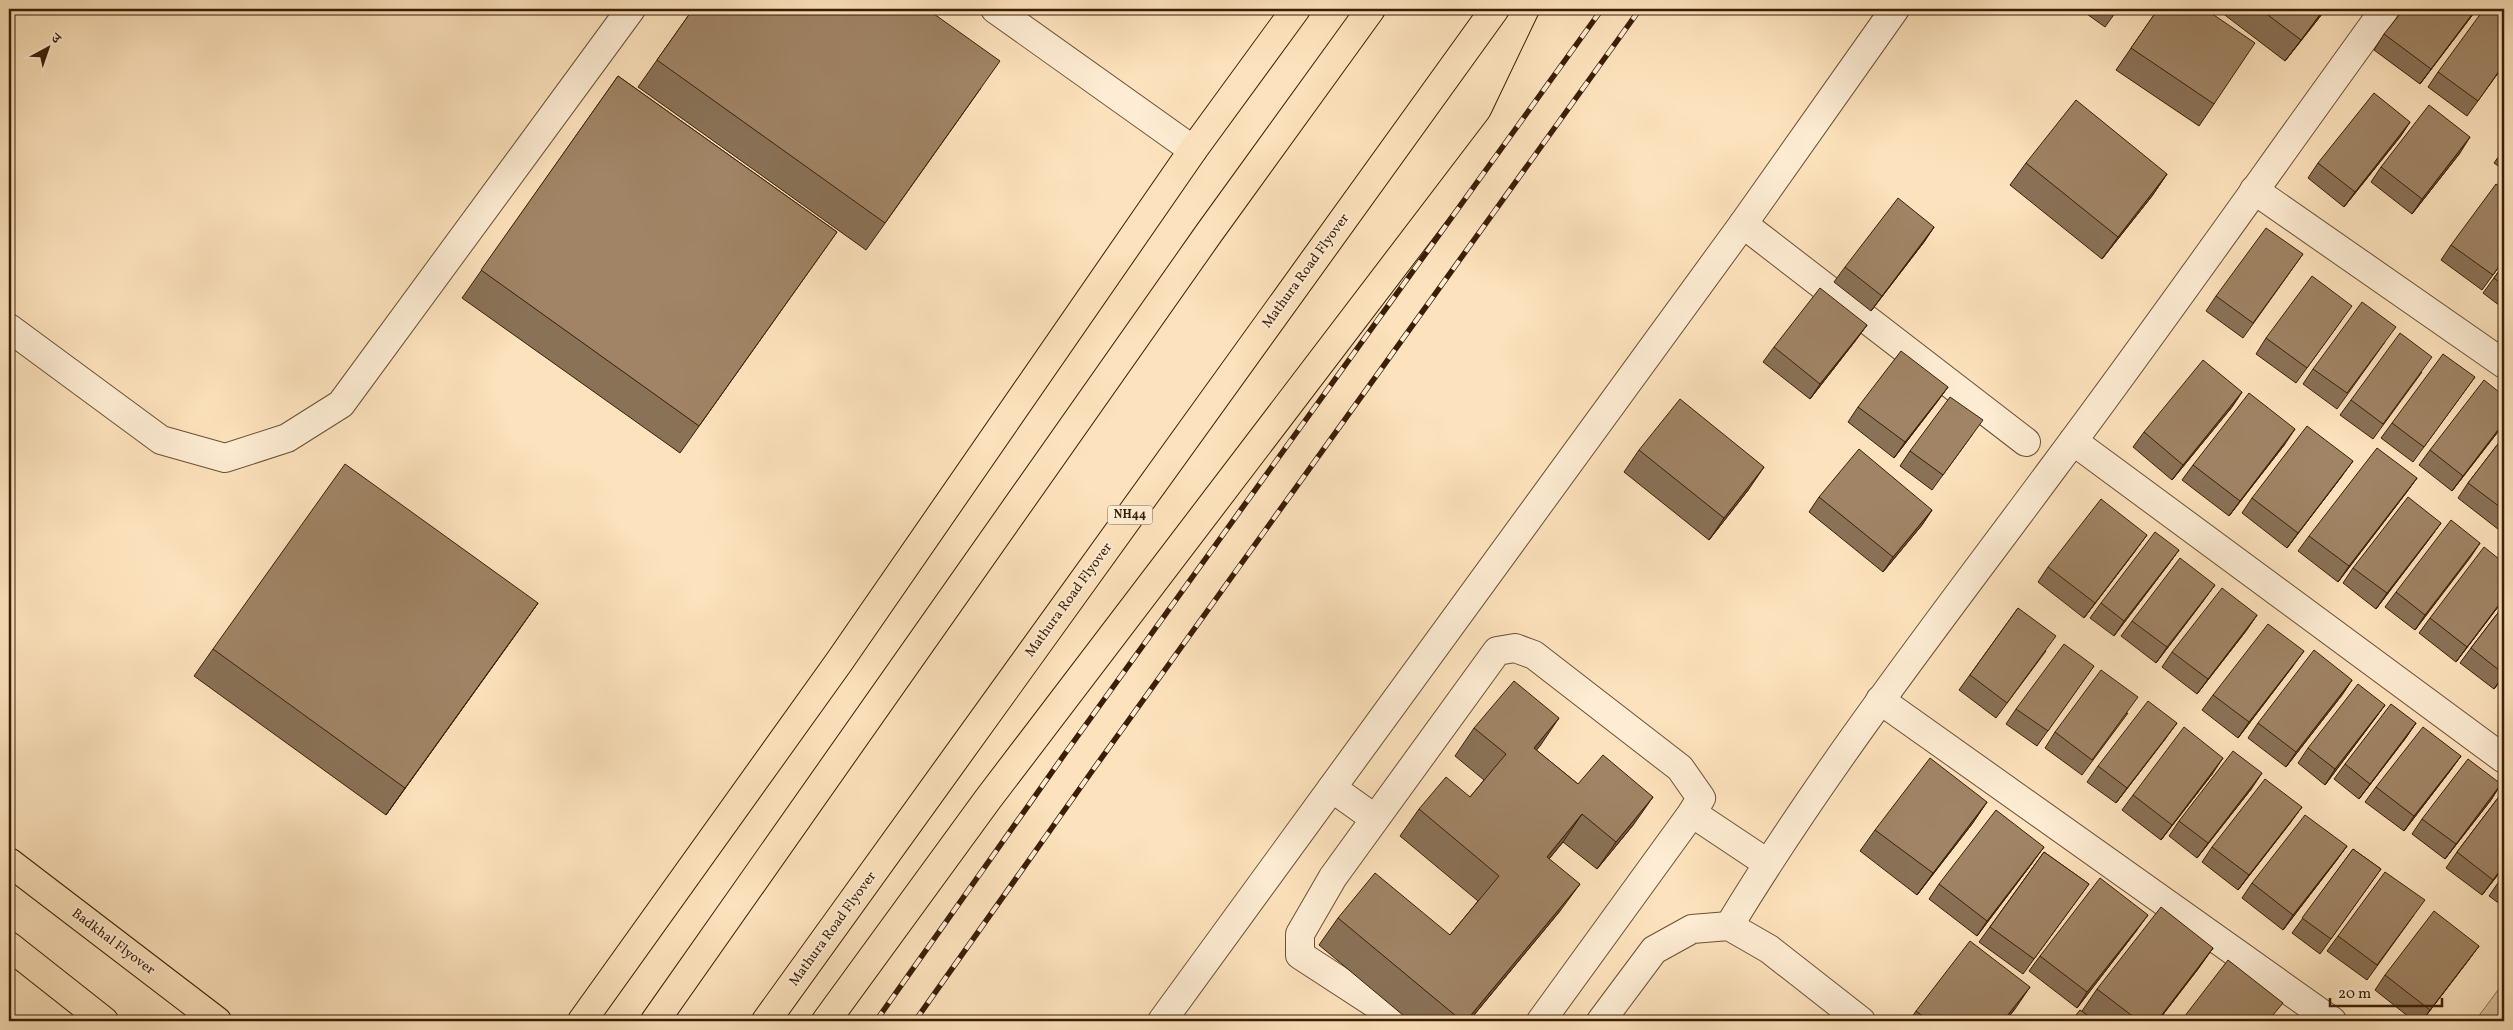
<svg xmlns="http://www.w3.org/2000/svg" width="2513" height="1030" viewBox="0 0 2513 1030" font-family="Vollkorn,'Noto Serif Devanagari',serif">
  <style>
    .green { fill: #dcc29e; stroke: #8c7052 }
    .lines { fill: none; stroke-linecap: round; stroke-linejoin: round }
    .minor-casing { stroke: #6c4f33; stroke-width: 30 }
    .major-casing { stroke: #3b1e05; stroke-width: 30 }
    .highway-casing { stroke: #3b1e05; stroke-width: 30 }
    .minor { stroke: #feedd4; stroke-width: 28 }
    .major { stroke: #fde3bd; stroke-width: 28 }
    .highway { stroke: #fde3bd; stroke-width: 28 }
    .rail-casing { stroke: #3b1e05; stroke-width: 5.5 }
    .rail { stroke: #feedd4; stroke-width: 4; stroke-dasharray: 11; stroke-linecap: butt }
    .wall { fill: #8a7257; stroke: #3b1e05 }
    .shaded-wall { fill: #705c47; stroke: #3b1e05 }
    .building { fill: #a08465; stroke: #3b1e05 }
    .labels { text-anchor: middle; dominant-baseline: central; stroke-width: 4; stroke-linejoin: round; paint-order: stroke }
    .shield { fill: #feedd4; stroke: #765c43; stroke-width: 1 }
    .shield-label { font-size: 12px; font-weight: bold; fill: #3b1e05 }
    .street-label { font-size: 14px; fill: #3b1e05; stroke: #feedd4 }
  </style>
  <rect width="100%" height="100%" fill="#fde3bd"/>
  <filter id="stains"><feTurbulence type="fractalNoise" baseFrequency=".004" numOctaves="4"/><feColorMatrix values="0 0 0 0 .2 0 0 0 0 .09 0 0 0 0 .02 0 0 0 .5 -.17"/></filter>
  <radialGradient id="worn" r=".72"><stop offset=".6" stop-color="#630" stop-opacity="0"/><stop offset="1" stop-color="#630" stop-opacity=".3"/></radialGradient>
  <!-- green -->
  <path class="green" d="M2504 982V1021H2475Z"/>
  <g class="lines">
    <defs>
      <g id="minor">
        <path d="M995 9 1193 150"/>
        <path d="M2254 190 2504 364"/>
        <path d="M1743 224 2026 442"/>
        <path d="M9 328 161 440 225 458 287 438 341 404 631 9"/>
        <path d="M2073 441 2504 759"/>
        <path d="M1880 700 2332 1021"/>
        <path d="M1332 788 1374 818"/>
        <path d="M1692 813 1767 863"/>
        <path d="M1729 926C1826 766 1942 618 2053 468 2166 317 2274 162 2385 9"/>
        <path d="M1162 1021 1743 224 1895 9"/>
        <path d="M1391 1021 1380 1007 1300 955V934L1333 877 1497 651 1515 648 1534 655 1680 768 1701 798 1692 813 1541 1021"/>
        <path d="M1601 1021 1654 950 1692 929 1729 926 1769 949 1861 1021"/>
      </g>
      <g id="major">
        <path d="M9 862 217 1021"/>
        <path d="M9 946 104 1021"/>
        <path d="M582 1021 839 662 1193 150 1296 9"/>
        <path d="M826 1021 988 799 1502 124 1584 9"/>
      </g>
      <g id="highway">
        <path d="M1502 124 1557 9"/>
        <path d="M655 1021 1209 233 1371 9"/>
        <path d="M766 1021 1495 9"/>
      </g>
    </defs>
    <!-- minor casing -->
    <use href="#minor" class="minor-casing"/>
    <!-- major casing -->
    <use href="#major" class="major-casing"/>
    <!-- highway casing -->
    <use href="#highway" class="highway-casing"/>
    <!-- minor -->
    <use href="#minor" class="minor"/>
    <!-- major -->
    <use href="#major" class="major"/>
    <!-- highway -->
    <use href="#highway" class="highway"/>
    <defs>
      <g id="rail">
        <path d="M876 1021 1064 755 1602 9"/>
        <path d="M915 1021 1090 774 1640 9"/>
      </g>
    </defs>
    <!-- rail casing -->
    <use href="#rail" class="rail-casing"/>
    <!-- rail -->
    <use href="#rail" class="rail"/>
  </g>
  <!-- wall -->
  <g class="wall">
    <path d="M693 9 981 88 866 250 638 87Z"/>
    <path d="M2080 9H2118L2105 27Z"/>
    <path d="M2158 9 2214 104 2199 126 2116 70Z"/>
    <path d="M2217 9H2326L2285 61Z"/>
    <path d="M2477 9 2420 84 2374 50 2384 34Z"/>
    <path d="M2504 65 2467 116 2428 87 2438 72Z"/>
    <path d="M618 76 837 232 680 453 462 298Z"/>
    <path d="M2410 122 2400 137 2344 207 2308 178 2318 163Z"/>
    <path d="M2504 149V170L2494 163Z"/>
    <path d="M2460 153 2412 214 2371 182 2381 167Z"/>
    <path d="M2026 163 2167 174 2152 196 2102 259 2010 185Z"/>
    <path d="M1934 227 1924 242 1871 311 1834 282 1845 267Z"/>
    <path d="M2451 245 2504 260 2482 290 2441 260Z"/>
    <path d="M2303 254 2243 338 2206 311 2216 296Z"/>
    <path d="M2504 264V309L2483 293Z"/>
    <path d="M2341 321 2296 383 2256 354 2266 338Z"/>
    <path d="M1867 325 1856 340 1810 399 1763 362 1774 347Z"/>
    <path d="M2385 342 2337 409 2303 384 2313 369Z"/>
    <path d="M2422 372 2373 439 2340 415 2351 400Z"/>
    <path d="M2475 377 2413 462 2381 438 2392 423Z"/>
    <path d="M1948 387 1937 402 1894 458 1848 422 1858 407Z"/>
    <path d="M2242 392 2232 407 2172 480 2133 447 2144 432Z"/>
    <path d="M2504 396V424L2452 491 2419 465 2430 450Z"/>
    <path d="M1972 435 1932 490 1900 466 1910 451Z"/>
    <path d="M2504 436V532L2503 533 2458 498 2468 483Z"/>
    <path d="M2285 444 2229 516 2182 480 2193 465Z"/>
    <path d="M1639 450 1749 489 1709 540 1624 472Z"/>
    <path d="M2342 476 2287 548 2242 513 2252 498Z"/>
    <path d="M2417 478 2406 493 2338 582 2298 551 2309 536Z"/>
    <path d="M1819 497 1932 510 1922 525 1883 572 1809 512Z"/>
    <path d="M2441 523 2430 538 2376 609 2343 583 2353 568Z"/>
    <path d="M2480 543 2415 630 2385 607 2396 592Z"/>
    <path d="M2136 550 2084 618 2038 582 2048 567Z"/>
    <path d="M2179 550 2168 565 2114 636 2090 618 2101 603Z"/>
    <path d="M2504 599 2456 662 2419 633 2430 618Z"/>
    <path d="M2204 600 2156 663 2121 636 2132 621Z"/>
    <path d="M538 603 386 815 194 676 213 649Z"/>
    <path d="M2504 605V676L2494 689 2460 663 2471 648Z"/>
    <path d="M2018 608 2046 651 1996 718 1959 690Z"/>
    <path d="M2257 615 2246 631 2197 694 2162 667 2172 652Z"/>
    <path d="M2094 666 2037 746 2006 724 2016 709Z"/>
    <path d="M2293 666 2238 738 2202 710 2213 695Z"/>
    <path d="M2352 680 2342 695 2286 767 2248 738 2258 723Z"/>
    <path d="M2504 688V695L2501 692Z"/>
    <path d="M2385 705 2325 785 2298 763 2308 748Z"/>
    <path d="M2128 713 2082 775 2045 748 2055 732Z"/>
    <path d="M2416 723 2405 739 2359 799 2334 779 2345 764Z"/>
    <path d="M1474 728 1540 746 1536 750 1578 784 1634 824 1597 869 1563 842 1549 859 1560 911 1469 1021H1410L1319 945 1338 918 1450 935 1478 901 1400 836 1419 809 1470 797 1484 780 1455 756Z"/>
    <path d="M2166 738 2116 803 2087 782 2098 766Z"/>
    <path d="M2461 756 2450 771 2404 831 2365 802 2376 787Z"/>
    <path d="M2213 773 2161 840 2122 810 2133 795Z"/>
    <path d="M2501 784 2491 800 2445 859 2412 834 2422 819Z"/>
    <path d="M2252 788 2197 858 2169 836 2179 821Z"/>
    <path d="M2504 790V867L2482 895 2446 868 2457 852Z"/>
    <path d="M1987 802 1972 824 1917 895 1860 851 1875 830Z"/>
    <path d="M2291 822 2238 890 2202 862 2212 847Z"/>
    <path d="M2347 846 2336 861 2283 930 2242 898 2252 883Z"/>
    <path d="M2353 849 2381 869 2320 954 2292 933Z"/>
    <path d="M2044 852 2089 884 2023 974 1979 942Z"/>
    <path d="M2033 862 1977 936 1929 899 1939 884Z"/>
    <path d="M2504 874V907L2489 896Z"/>
    <path d="M2414 915 2367 980 2327 951 2338 936Z"/>
    <path d="M2137 930 2077 1008 2029 971 2040 956Z"/>
    <path d="M2479 946 2422 1021H2414L2375 990 2385 975Z"/>
    <path d="M2213 948 2198 969 2158 1021H2071L2082 1011 2097 989Z"/>
    <path d="M2015 1009 2005 1021H1909L1916 1011Z"/>
  </g>
  <!-- shaded-wall -->
  <g class="shaded-wall">
    <path d="M2324 9H2326L2285 61 2301 40Z"/>
    <path d="M2476 9H2477L2420 84 2431 69Z"/>
    <path d="M2410 122 2400 137 2344 207 2355 192Z"/>
    <path d="M2470 137 2460 153 2412 214 2422 199Z"/>
    <path d="M2167 174 2152 196 2102 259 2118 237Z"/>
    <path d="M1934 227 1924 242 1871 311 1882 296Z"/>
    <path d="M1867 325 1856 340 1810 399 1820 384Z"/>
    <path d="M1948 387 1937 402 1894 458 1905 442Z"/>
    <path d="M2242 392 2232 407 2172 480 2183 465Z"/>
    <path d="M2504 422V424L2452 491 2463 476Z"/>
    <path d="M2295 429 2285 444 2229 516 2240 501Z"/>
    <path d="M2353 461 2342 476 2287 548 2298 533Z"/>
    <path d="M1764 467 1749 489 1709 540 1724 518Z"/>
    <path d="M2417 478 2406 493 2338 582 2349 566Z"/>
    <path d="M1932 510 1922 525 1883 572 1893 557Z"/>
    <path d="M2441 523 2430 538 2376 609 2387 593Z"/>
    <path d="M2147 535 2136 550 2084 618 2095 603Z"/>
    <path d="M2480 543 2470 558 2415 630 2425 615Z"/>
    <path d="M2179 550 2168 565 2114 636 2124 621Z"/>
    <path d="M2215 585 2204 600 2156 663 2167 647Z"/>
    <path d="M2504 598V599L2456 662 2467 647Z"/>
    <path d="M538 603 519 630 386 815 405 788Z"/>
    <path d="M2257 615 2246 631 2197 694 2208 679Z"/>
    <path d="M2304 651 2293 666 2238 738 2249 722Z"/>
    <path d="M2504 674V676L2494 689Z"/>
    <path d="M2352 680 2342 695 2286 767 2296 752Z"/>
    <path d="M2385 705 2374 720 2325 785 2335 769Z"/>
    <path d="M1559 718 1540 746 1515 775 1534 748Z"/>
    <path d="M2177 723 2166 738 2116 803 2127 788Z"/>
    <path d="M2416 723 2405 739 2359 799 2370 784Z"/>
    <path d="M2461 756 2450 771 2404 831 2414 816Z"/>
    <path d="M2223 758 2213 773 2161 840 2172 825Z"/>
    <path d="M2262 773 2252 788 2197 858 2208 843Z"/>
    <path d="M2501 784 2491 800 2445 859 2456 844Z"/>
    <path d="M1653 797 1634 824 1597 869 1616 842Z"/>
    <path d="M1987 802 1972 824 1917 895 1933 873Z"/>
    <path d="M2302 807 2291 822 2238 890 2249 875Z"/>
    <path d="M1582 814 1563 842 1528 884 1547 857Z"/>
    <path d="M2347 846 2336 861 2283 930 2293 915Z"/>
    <path d="M2044 847 2033 862 1977 936 1987 921Z"/>
    <path d="M2504 865V867L2482 895Z"/>
    <path d="M1580 884 1560 911 1469 1021H1466Z"/>
    <path d="M2148 915 2137 930 2077 1008 2087 992Z"/>
    <path d="M2479 946 2468 961 2422 1021 2430 1010Z"/>
    <path d="M2213 948 2198 969 2158 1021H2157Z"/>
    <path d="M2030 987 2015 1009 2005 1021H2003Z"/>
  </g>
  <!-- building -->
  <g class="building">
    <path d="M693 9H927L1000 61 885 223 657 60Z"/>
    <path d="M2158 9H2205L2255 43 2214 104 2131 48Z"/>
    <path d="M2260 9H2324L2301 40Z"/>
    <path d="M2404 9H2476L2431 69 2384 34Z"/>
    <path d="M2484 9H2498L2504 13V64L2478 101 2438 72Z"/>
    <path d="M618 76 837 232 699 426 481 270Z"/>
    <path d="M2374 93 2410 122 2355 192 2318 163Z"/>
    <path d="M2076 100 2167 174 2118 237 2026 163Z"/>
    <path d="M2429 105 2470 137 2422 199 2381 167Z"/>
    <path d="M2496 184 2504 190V259L2493 275 2451 245Z"/>
    <path d="M1898 198 1934 227 1882 296 1845 267Z"/>
    <path d="M2266 228 2303 254 2253 323 2216 296Z"/>
    <path d="M2504 264V286L2494 278Z"/>
    <path d="M2312 276 2352 306 2307 368 2266 338Z"/>
    <path d="M1820 288 1867 325 1820 384 1774 347Z"/>
    <path d="M2362 302 2396 327 2347 393 2313 369Z"/>
    <path d="M2400 333 2432 357 2383 424 2351 400Z"/>
    <path d="M1901 351 1948 387 1905 442 1858 407Z"/>
    <path d="M2443 354 2475 377 2424 447 2392 423Z"/>
    <path d="M2203 360 2242 392 2183 465 2144 432Z"/>
    <path d="M2484 380 2504 396V422L2463 476 2430 450Z"/>
    <path d="M2249 393 2295 429 2240 501 2193 465Z"/>
    <path d="M1950 397 1983 420 1943 475 1910 451Z"/>
    <path d="M1680 399 1764 467 1724 518 1639 450Z"/>
    <path d="M2307 426 2353 461 2298 533 2252 498Z"/>
    <path d="M2504 436V510L2468 483Z"/>
    <path d="M2377 448 2417 478 2349 566 2309 536Z"/>
    <path d="M1859 449 1932 510 1893 557 1819 497Z"/>
    <path d="M345 464 538 603 405 788 213 649Z"/>
    <path d="M2408 497 2441 523 2387 593 2353 568Z"/>
    <path d="M2101 499 2147 535 2095 603 2048 567Z"/>
    <path d="M2451 520 2480 543 2425 615 2396 592Z"/>
    <path d="M2155 532 2179 550 2124 621 2101 603Z"/>
    <path d="M2484 547 2504 563V598L2467 647 2430 618Z"/>
    <path d="M2180 558 2215 585 2167 647 2132 621Z"/>
    <path d="M2222 588 2257 615 2208 679 2172 652Z"/>
    <path d="M2504 605V674L2471 648Z"/>
    <path d="M2018 608 2056 636 2007 703 1970 675Z"/>
    <path d="M2268 624 2304 651 2249 722 2213 695Z"/>
    <path d="M2064 644 2094 666 2048 731 2016 709Z"/>
    <path d="M2314 650 2352 680 2296 752 2258 723Z"/>
    <path d="M2101 670 2138 697 2092 760 2055 732Z"/>
    <path d="M1514 681 1559 718 1534 748 1578 784 1603 755 1653 797 1616 842 1582 814 1547 857 1580 884 1466 1021H1462L1338 918 1375 873 1450 935 1499 876 1419 809 1446 777 1470 797 1506 754 1474 728Z"/>
    <path d="M2358 684 2385 705 2335 769 2308 748Z"/>
    <path d="M2148 701 2177 723 2127 788 2098 766Z"/>
    <path d="M2391 704 2416 723 2370 784 2345 764Z"/>
    <path d="M2184 727 2223 758 2172 825 2133 795Z"/>
    <path d="M2423 727 2461 756 2414 816 2376 787Z"/>
    <path d="M2233 751 2262 773 2208 843 2179 821Z"/>
    <path d="M1930 758 1987 802 1933 873 1875 830Z"/>
    <path d="M2468 759 2501 784 2456 844 2422 819Z"/>
    <path d="M2265 779 2302 807 2249 875 2212 847Z"/>
    <path d="M2504 790V865L2493 880 2457 852Z"/>
    <path d="M1996 810 2044 847 1987 921 1939 884Z"/>
    <path d="M2305 815 2347 846 2293 915 2252 883Z"/>
    <path d="M2353 849 2381 869 2331 939 2302 918Z"/>
    <path d="M2044 852 2089 884 2034 959 1990 927Z"/>
    <path d="M2385 872 2425 900 2377 965 2338 936Z"/>
    <path d="M2504 874V884L2500 880Z"/>
    <path d="M2100 878 2148 915 2087 992 2040 956Z"/>
    <path d="M2161 907 2213 948 2157 1021H2139L2097 989Z"/>
    <path d="M2434 911 2479 946 2430 1010 2385 975Z"/>
    <path d="M1970 941 2030 987 2003 1021H1929L1916 1011Z"/>
    <path d="M2228 960 2283 1003 2268 1021H2181Z"/>
    <path d="M2080 1010 2096 1021H2071Z"/>
  </g>
  <g class="labels">
    <!-- shield labels -->
    <rect class="shield" x="1107.5" y="505.5" width="45" height="19" rx="4"/>
    <g class="shield-label">
      <text x="1130" y="515">NH44</text>
    </g>
    <!-- street labels -->
    <g class="street-label">
      <text transform="translate(1306 271) rotate(-54)">Mathura Road Flyover</text>
      <text transform="translate(1069 600) rotate(-54)">Mathura Road Flyover</text>
      <text transform="translate(833 929) rotate(-54)">Mathura Road Flyover</text>
      <text transform="translate(113 942) rotate(37)">Badkhal Flyover</text>
    </g>
  </g>
  <!-- margin -->
  <rect width="2513" height="1030" fill="none" stroke="#fde3bd" stroke-width="30"/>
  <rect x="10" y="10" width="2493" height="1010" fill="none" stroke="#3b1e05" stroke-width="2.5"/>
  <rect x="15" y="15" width="2483" height="1000" fill="none" stroke="#3b1e05"/>
  <!-- north arrow -->
  <g transform="translate(48 48) rotate(40)" stroke="#feedd4" stroke-width="4" paint-order="stroke">
  <path d="M0-4L9 19L0 12L-9 19Z" fill="#3b1e05"/>
  <text y="-8" font-size="14" font-weight="bold" text-anchor="middle" fill="#3b1e05">उ</text>
  </g>
  <!-- scale -->
  <path d="M2330 998v8h112v-8" fill="none" stroke="#3b1e05" stroke-width="2.5"/>
  <text x="2338" y="998" font-size="15" fill="#3b1e05" stroke="#feedd4" stroke-width="4" paint-order="stroke">20 m</text>
  <rect width="100%" height="100%" filter="url(#stains)"/>
  <rect width="100%" height="100%" fill="url(#worn)"/>
</svg>
